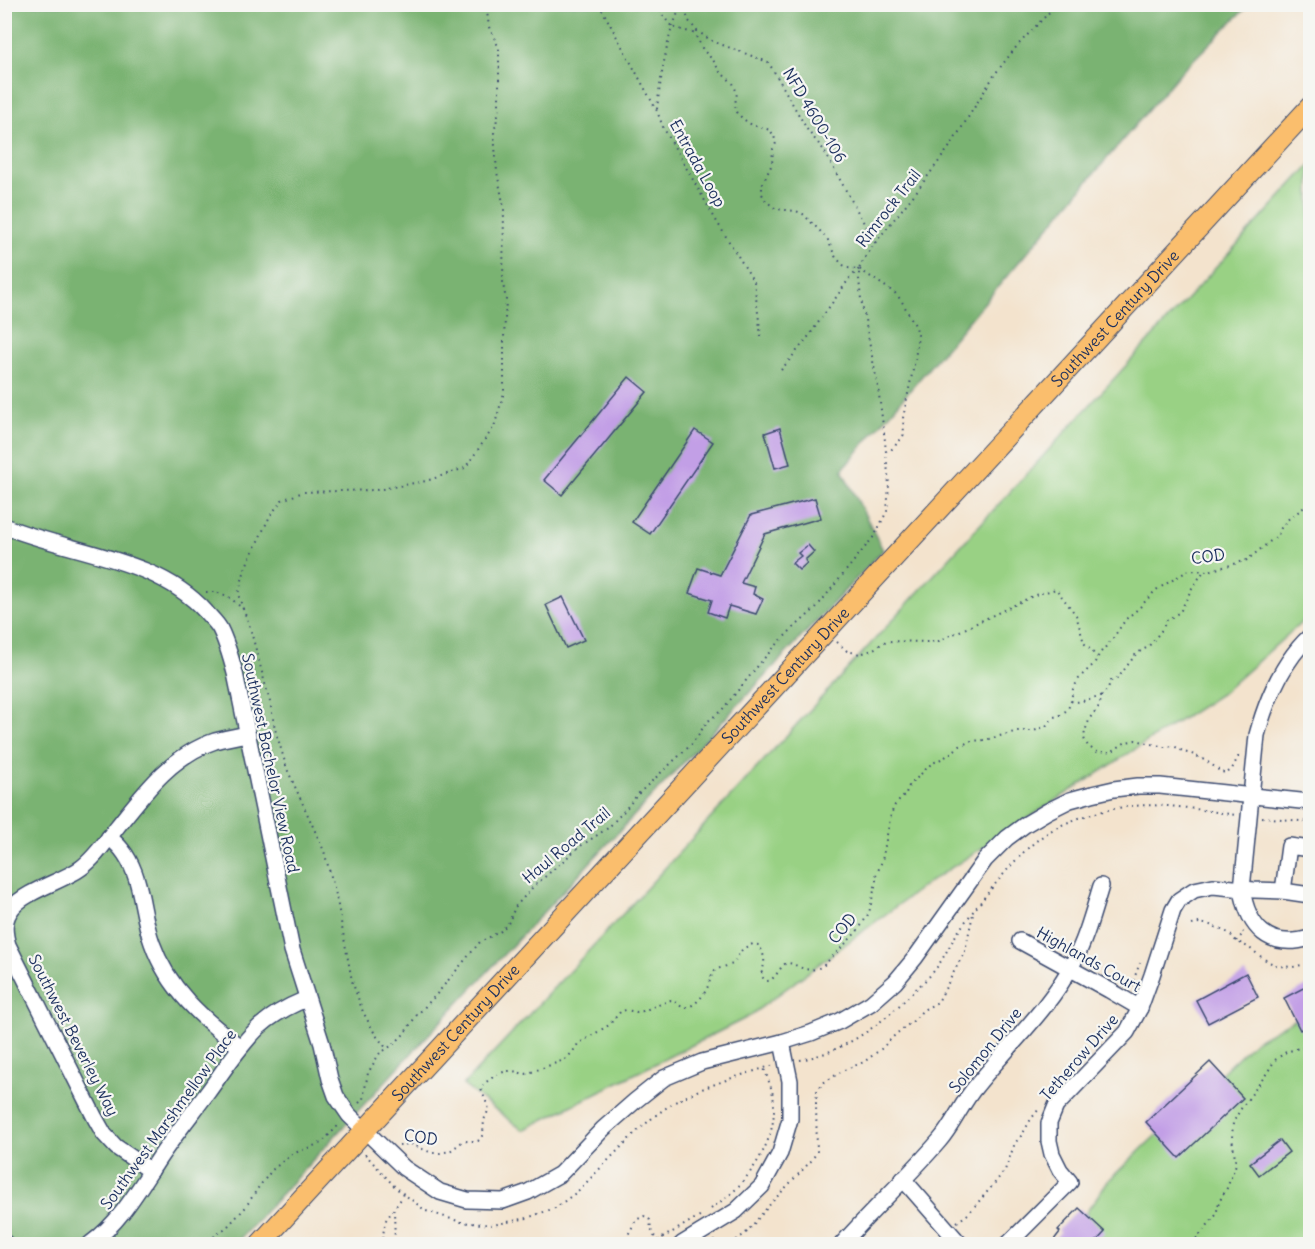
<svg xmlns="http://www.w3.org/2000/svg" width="1315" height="1249" viewBox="0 0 1315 1249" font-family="Delius,sans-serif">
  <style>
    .green { fill: #99d184; stroke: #5a8071; stroke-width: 1.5 }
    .forest { fill: #7ab372; stroke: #4a7168; stroke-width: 1.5 }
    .building { fill: #c29fe6 }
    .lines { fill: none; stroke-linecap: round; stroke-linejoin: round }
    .minor-casing { stroke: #3b4a6f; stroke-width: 18 }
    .major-casing { stroke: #3b4a6f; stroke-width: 22 }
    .path { stroke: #3b4a6f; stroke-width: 2; stroke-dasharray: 1.5 4.5; stroke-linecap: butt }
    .minor { stroke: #fff; stroke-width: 15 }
    .major { stroke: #fabe6d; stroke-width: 20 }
    .labels { text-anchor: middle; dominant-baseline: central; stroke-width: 4.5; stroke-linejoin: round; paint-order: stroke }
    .street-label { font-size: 16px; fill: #1b2f5e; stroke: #f6f6f2 }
  </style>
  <rect width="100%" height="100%" fill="#f6f6f2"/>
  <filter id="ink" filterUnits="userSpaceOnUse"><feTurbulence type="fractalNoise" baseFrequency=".0167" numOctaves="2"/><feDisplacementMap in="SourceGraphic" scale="12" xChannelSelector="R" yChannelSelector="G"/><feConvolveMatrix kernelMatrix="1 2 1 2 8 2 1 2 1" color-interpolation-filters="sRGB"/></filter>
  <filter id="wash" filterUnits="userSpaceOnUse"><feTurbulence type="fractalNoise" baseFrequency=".008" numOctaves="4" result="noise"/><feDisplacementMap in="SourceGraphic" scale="24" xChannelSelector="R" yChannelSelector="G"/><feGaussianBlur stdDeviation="1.35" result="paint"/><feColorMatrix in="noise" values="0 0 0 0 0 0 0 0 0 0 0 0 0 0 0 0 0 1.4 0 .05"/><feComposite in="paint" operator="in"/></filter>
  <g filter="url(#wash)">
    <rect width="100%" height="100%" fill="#f3e3cd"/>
    <!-- green -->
    <g class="green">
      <path d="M1310 165V615L1221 694 926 884 748 1017 523 1130 463 1085 621 916Z"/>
      <path d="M1310 1011V1244H1065L1107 1182 1255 1041Z"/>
    </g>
    <!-- forest -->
    <path class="forest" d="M5 5H1249L1178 75 842 470 883 550 433 1030 235 1244H5Z"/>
    <g id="blocks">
      <!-- building -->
      <g class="building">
        <path d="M629 377 647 392 562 495 544 480Z"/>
        <path d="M780 428 790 464 775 468 765 433Z"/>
        <path d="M695 430 713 442 650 534 632 522Z"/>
        <path d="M815 498 821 518 765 534 741 583 755 587 753 594 763 599 756 614 729 606 725 618 708 612 712 600 689 593 698 568 720 575 751 515Z"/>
        <path d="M808 545 814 552 805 560 807 563 799 570 792 563 801 556 798 553Z"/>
        <path d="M563 597 584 640 566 648 546 605Z"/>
        <path d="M1246 973 1258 997 1208 1023 1196 1000Z"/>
        <path d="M1311 984V1024L1300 1030 1284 998Z"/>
        <path d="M1210 1062 1243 1098 1179 1158 1146 1122Z"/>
        <path d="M1280 1140 1289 1152 1259 1175 1250 1163Z"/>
        <path d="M1079 1208 1105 1232 1093 1245H1050L1060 1232 1058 1230Z"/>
      </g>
    </g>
  </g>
  <g filter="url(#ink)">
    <use href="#blocks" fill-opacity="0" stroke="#3b4a6f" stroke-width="1.5"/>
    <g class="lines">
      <defs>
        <g id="minor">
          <path d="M4 526C69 553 157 557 206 612 210 617 217 623 220 629 227 643 231 658 235 673L292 950 322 1044 330 1079 336 1096 349 1115 404 1168 440 1192 467 1200 503 1201 528 1192 560 1174 603 1129 635 1101 664 1078 702 1062 782 1042 811 1033 840 1021 871 1003 895 982 915 958 985 860 1007 838 1026 824 1048 811 1070 800 1092 794 1114 789 1138 786H1160L1310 802"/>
          <path d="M1310 636C1282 662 1267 698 1257 735L1242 889C1248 928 1269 950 1310 938"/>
          <path d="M109 837C115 842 121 848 125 854 143 881 141 913 152 943 168 989 203 1019 240 1047"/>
          <path d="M1283 891 1289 846 1310 849"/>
          <path d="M1020 941 1109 990 1140 1008"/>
          <path d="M151 1171 116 1147 104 1134 95 1118 8 945C4 931 3 919 13 907 26 891 63 881 81 868 95 858 106 841 117 827 144 793 172 755 215 741 226 738 237 736 247 734"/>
          <path d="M903 1179 960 1244"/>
          <path d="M4 1242 6 1244"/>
          <path d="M90 1244C119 1223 137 1192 156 1163 172 1138 191 1115 208 1092 224 1070 239 1046 259 1027 273 1014 289 1006 306 999"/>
          <path d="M682 1244 736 1211 762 1186 780 1153 790 1119V1081L782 1042"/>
          <path d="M842 1244C873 1209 908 1177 939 1141 954 1124 962 1102 977 1085 1009 1045 1049 1009 1073 963 1086 939 1093 912 1101 886"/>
          <path d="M1008 1244 1070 1182 1060 1170 1052 1154 1049 1141V1123L1056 1106 1127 1032 1140 1008 1152 975 1173 910 1179 900 1194 890 1213 886 1254 890 1283 891 1310 895"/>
        </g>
        <g id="major">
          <path id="s1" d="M260 1244 1310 107"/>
        </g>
      </defs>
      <!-- minor casing -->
      <use href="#minor" class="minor-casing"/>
      <!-- major casing -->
      <use href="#major" class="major-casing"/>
      <!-- path -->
      <g class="path">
        <path d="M599 4 657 111 663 127 717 222 754 282 761 336"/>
        <path d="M659 4 660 12 672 27 693 33 697 38 703 50 713 60 720 72 733 83 737 93 735 104 736 112 743 119 752 125 770 130 774 136 776 143 773 149 772 164 762 185V194L766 201 776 209 796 211 803 214 827 238 835 256 841 263 847 268 859 269 895 293 901 300 916 327 918 335 915 360 903 418 904 434 902 438 891 450 887 451"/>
        <path d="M684 4 688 20 697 31 712 41 768 62 775 73 808 131 823 149 875 243"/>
        <path d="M657 109C660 83 664 57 671 31 674 22 678 14 681 4"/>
        <path d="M781 370 806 340 849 279 859 269"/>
        <path d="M206 592H215L228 596 243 609 249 624 270 702 275 729 287 769 324 851 336 895 352 981 363 1012 375 1034 387 1049"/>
        <path d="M243 609 238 594 246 566 270 516 282 500 303 492 376 490 426 481 465 468 494 427 504 393V337L506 300 503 284 504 208 497 172 494 133 499 110V48L489 27 486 4"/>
        <path d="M837 642 847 651 860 654 872 650 886 641 927 642 939 641 1035 595 1056 589 1076 615 1084 643 1097 657"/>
        <path d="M1101 696 1107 690 1111 681 1118 678 1136 654 1148 647 1161 631 1167 620 1180 612 1192 588 1204 571"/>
        <path d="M1071 701C1081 704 1091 697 1101 696L1100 705 1090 718 1085 731 1084 737 1085 742 1089 747 1097 752H1111L1126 742 1136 740 1164 747 1174 746 1184 752 1195 755 1211 764 1221 772 1227 773 1232 769 1238 757H1240"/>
        <path d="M1262 817 1310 822"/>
        <path d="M1192 925 1199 923 1210 925 1229 933 1236 941 1248 947 1267 961 1278 966 1293 967 1310 963"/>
        <path d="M1236 941 1244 933 1243 932"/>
        <path d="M1133 986 1132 984 1140 963"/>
        <path d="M800 1060C847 1051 883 1023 915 990 922 983 931 976 937 967 945 956 950 944 958 932 968 917 980 903 991 889 1009 868 1026 846 1049 832 1071 818 1106 809 1132 806 1166 803 1201 810 1236 815"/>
        <path d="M359 1103 363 1099 368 1073 379 1054 394 1044 404 1034 416 1016 436 995 480 942 501 931 509 922 515 907 533 887 579 847 608 828 624 811 638 794 692 744 707 722 722 710 766 656 789 632 815 609 875 535 887 511 889 485 885 441 878 387 861 299 859 279V269L864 259 875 243 916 192 951 145 995 74 1017 46 1057 4"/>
        <path d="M399 1145 411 1144 432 1153H440L450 1151 462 1142 467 1141H478L481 1138 483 1134 484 1120 489 1109 481 1089C484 1081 502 1070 511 1071 517 1071 521 1074 526 1074L564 1060 572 1053 578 1044 609 1025 621 1011 626 1010 636 1012 643 1011 671 1000C675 1001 679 1006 683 1007 694 1009 705 994 708 986 710 981 711 977 713 972L720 968 733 964C741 952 738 950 753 944L759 945C765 956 766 962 761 974 769 993 779 967 785 964 794 959 803 977 823 966L851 938 859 929 869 913 876 882V876L882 861 891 814 895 805 905 795 909 786 931 764 945 757 960 746 971 741 985 740 1018 731H1034L1046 726 1054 717 1061 715 1068 709 1071 701 1073 689 1080 677 1094 664 1100 653 1111 641 1126 619 1139 608 1156 590 1189 570 1208 571 1231 565 1247 560 1278 535 1281 528 1287 520 1310 503"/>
        <path d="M365 1154 396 1188 426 1211 461 1222 493 1225 527 1218 555 1208 577 1192 636 1132 656 1115 673 1103 699 1090 729 1079 774 1065"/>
        <path d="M394 1209 395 1244"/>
        <path d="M711 1209C718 1203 726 1198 733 1192 758 1167 779 1132 773 1095 771 1086 767 1077 764 1068"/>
        <path d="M957 1222 968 1214 994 1184 1005 1170 1015 1143 1022 1135 1031 1119 1039 1109"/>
        <path d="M713 1241 734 1242 746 1233 772 1202 811 1161 817 1152 816 1103 817 1091 823 1083 844 1070 864 1062 881 1049 896 1034 913 1021 923 1010 938 1002 965 951 973 914"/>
        <path d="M204 1244 227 1227 245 1208 258 1188 272 1170 292 1154 321 1143 339 1125"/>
        <path d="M381 1244 386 1220 401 1199 403 1193"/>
        <path d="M623 1244 636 1220 644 1216 650 1220 651 1230 654 1236 659 1239"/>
        <path d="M652 1244 703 1214"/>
        <path d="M930 1244 936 1238"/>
        <path d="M1192 1244 1216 1215 1219 1202 1227 1188 1236 1164 1232 1138 1233 1123 1240 1110 1267 1073 1275 1060 1286 1052 1299 1048H1310"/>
      </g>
      <!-- minor -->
      <use href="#minor" class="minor"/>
      <!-- major -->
      <use href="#major" class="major"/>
    </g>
  </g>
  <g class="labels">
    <!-- street labels -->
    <g class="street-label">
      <text transform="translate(815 115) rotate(59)">NFD 4600-106</text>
      <text transform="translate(698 163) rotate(61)">Entrada Loop</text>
      <text transform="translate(888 208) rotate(-52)">Rimrock Trail</text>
      <text stroke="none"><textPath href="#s1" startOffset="1260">Southwest Century Drive</textPath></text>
      <text transform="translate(1208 556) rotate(-8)">COD</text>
      <text stroke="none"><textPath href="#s1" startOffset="774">Southwest Century Drive</textPath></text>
      <text transform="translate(271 763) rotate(78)">Southwest Bachelor View Road</text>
      <text transform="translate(566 845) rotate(-40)">Haul Road Trail</text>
      <text transform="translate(842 928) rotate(-51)">COD</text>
      <text transform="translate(1089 959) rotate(29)">Highlands Court</text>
      <text stroke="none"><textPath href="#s1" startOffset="288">Southwest Century Drive</textPath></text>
      <text transform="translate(74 1035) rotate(63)">Southwest Beverley Way</text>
      <text transform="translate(985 1050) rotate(-51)">Solomon Drive</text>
      <text transform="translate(1079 1057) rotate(-49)">Tetherow Drive</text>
      <text transform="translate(168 1119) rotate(-54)">Southwest Marshmellow Place</text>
      <text transform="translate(421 1137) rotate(8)">COD</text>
    </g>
  </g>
  <!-- margin -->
  <rect width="1315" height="1249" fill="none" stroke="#f6f6f2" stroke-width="24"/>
</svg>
